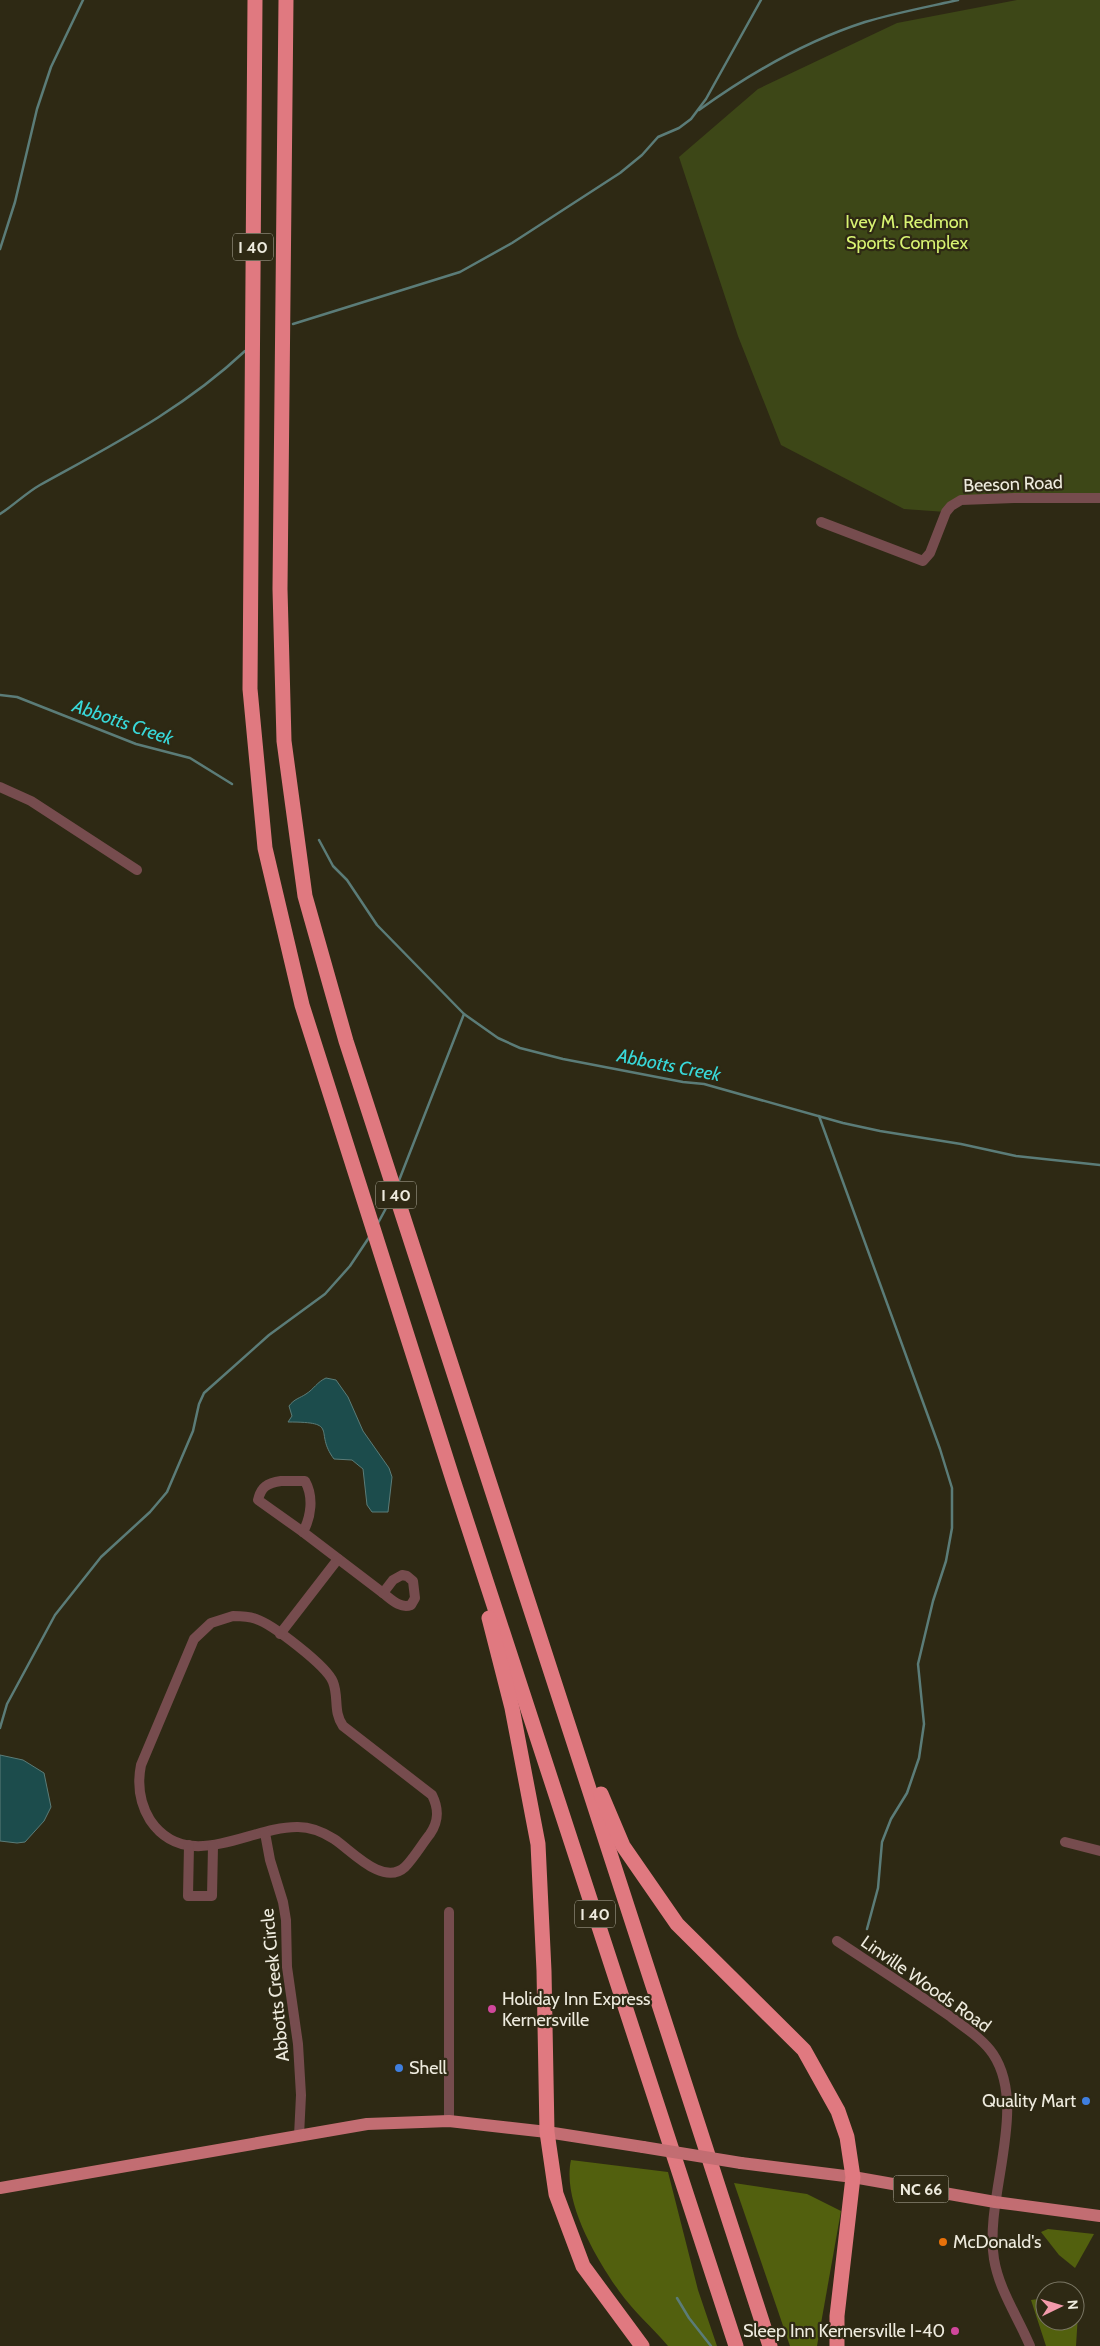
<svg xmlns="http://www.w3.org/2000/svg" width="1100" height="2346" viewBox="0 0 1100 2346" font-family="Cabin,sans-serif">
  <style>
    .green { fill: #3d4717 }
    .forest { fill: #52600e }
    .water { fill: #1c4c4c; stroke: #5b7c78 }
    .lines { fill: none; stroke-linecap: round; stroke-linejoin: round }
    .stream { stroke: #5b7c78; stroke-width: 2.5 }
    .minor { stroke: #764c4e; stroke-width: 10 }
    .major { stroke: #c26d72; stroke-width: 12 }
    .highway { stroke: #e07980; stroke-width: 15 }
    .major-bridge { stroke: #c26d72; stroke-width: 12 }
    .hotel-dot { fill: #d1479c; stroke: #2e2914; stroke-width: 2 }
    .shop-dot { fill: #3f7fe0; stroke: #2e2914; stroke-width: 2 }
    .food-dot { fill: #e8710a; stroke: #2e2914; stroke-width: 2 }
    .labels { text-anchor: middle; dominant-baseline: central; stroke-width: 4.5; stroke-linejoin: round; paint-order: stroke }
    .shield { fill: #2e2914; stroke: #b4b1a1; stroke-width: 1 }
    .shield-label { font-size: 16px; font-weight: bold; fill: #eeebde }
    .park-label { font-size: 18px; fill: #d8f372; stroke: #2e2914 }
    .street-label { font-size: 18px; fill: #eeebde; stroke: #2e2914 }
    .poi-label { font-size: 18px; fill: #eeebde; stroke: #2e2914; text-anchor: start }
    .water-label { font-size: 19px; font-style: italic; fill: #38d8d9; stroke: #2e2914 }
  </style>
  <rect width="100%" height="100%" fill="#2e2914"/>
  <!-- green -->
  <path class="green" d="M1017 0H1100V498H969L946 512 904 509 781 445 738 336 679 157 758 89 897 23Z"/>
  <!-- forest -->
  <g class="forest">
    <path d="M571 2160 668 2172 698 2290 717 2346H668C652 2327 633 2311 619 2291 596 2258 562 2201 571 2160Z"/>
    <path d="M734 2183 807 2194 841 2211 817 2346H790Z"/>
    <path d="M1048 2229 1094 2234 1075 2268 1059 2255 1041 2232Z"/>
    <path d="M1045 2298V2321H1075V2311L1078 2314 1076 2346H1046L1031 2300Z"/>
  </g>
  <!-- water -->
  <g class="water">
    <path d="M326 1378 336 1380 348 1397 363 1431 389 1468 392 1477 388 1512H372L367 1505 363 1469 352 1460 334 1459C313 1431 341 1422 288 1422L292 1416 289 1406C294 1399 300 1398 306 1394 314 1389 317 1382 326 1378Z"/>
    <path d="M0 1755 23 1760 44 1773 51 1807 44 1821 25 1842 17 1843 0 1841Z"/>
  </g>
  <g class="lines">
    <!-- stream -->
    <g class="stream">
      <path d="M699 110C749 74 806 41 865 22 895 13 927 7 958 0"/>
      <path d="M0 249 15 202 37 109 51 67 83 0"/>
      <path d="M293 324 460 272 512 243 620 173 642 155 658 137 679 128 691 119 706 99 761 0"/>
      <path d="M0 514C14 505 26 493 40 485 114 444 183 409 245 351"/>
      <path d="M0 695 17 697 136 744 190 758 232 784"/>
      <path d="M319 840 333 866 347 880 377 925 464 1014 498 1038 520 1048 563 1059 683 1082 704 1084 843 1123 880 1131 961 1144 1016 1156 1100 1165"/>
      <path d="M819 1116 940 1449 952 1488V1528L946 1561 933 1601 918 1664 924 1724 919 1758 907 1793 891 1819 882 1842 878 1888 867 1929"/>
      <path d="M398 1183 464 1014"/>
      <path d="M378 1223 391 1199"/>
      <path d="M0 1728 7 1704 55 1615 101 1557 150 1512 167 1492 193 1431 199 1404 204 1393 269 1335 325 1294 350 1266 370 1236"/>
      <path d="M677 2298 689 2318 711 2346"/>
    </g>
    <!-- minor -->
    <g class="minor">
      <path d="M821 522 923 561 930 553 946 512 951 506 961 500 1014 498H1100"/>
      <path d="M0 787 31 801 137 870"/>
      <path d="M281 1481H305C314 1497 311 1517 303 1532L258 1500C261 1487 267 1483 281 1481Z"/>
      <path d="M303 1532 383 1593"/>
      <path d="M402 1575 407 1576 413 1581 415 1598 411 1605C400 1609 391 1599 383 1593L393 1580Z"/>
      <path d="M233 1616C241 1616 249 1616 256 1619 272 1624 327 1666 333 1682 339 1697 333 1712 343 1726L432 1795C439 1809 439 1821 430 1834 422 1844 414 1858 405 1867 383 1887 351 1850 334 1839 323 1832 311 1827 298 1827 250 1826 187 1875 150 1820 139 1802 137 1785 141 1765L194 1639 211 1623Z"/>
      <path d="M280 1634 338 1559"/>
      <path d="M265 1833 270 1860 283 1902 286 1920 287 1967 298 2044 301 2095 299 2136"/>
      <path d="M1065 1842 1100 1851"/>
      <path d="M189 1845 188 1896H212L213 1846"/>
      <path d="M837 1941C875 1966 914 1991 951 2017 965 2028 983 2039 993 2054 1029 2108 984 2197 994 2259 999 2290 1018 2317 1030 2346"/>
      <path d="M449 2121V1912"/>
    </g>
    <!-- major -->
    <g class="major">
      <path d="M741 2163 853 2177 995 2202 1100 2216"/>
      <path d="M0 2188 367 2124 449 2121 547 2132 643 2147"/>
    </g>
    <!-- highway -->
    <g class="highway">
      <path d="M255 0 250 689 265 848 302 1005 454 1483 736 2346"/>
      <path d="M286 0 280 589 284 741 305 896 346 1041 770 2346"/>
      <path d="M489 1618 512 1708 538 1844 544 1971 547 2132 556 2194 583 2266 642 2346"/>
      <path d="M601 1794 623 1846 677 1924 804 2050 838 2111 847 2137 853 2177 837 2316V2346"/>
    </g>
    <!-- major-bridge -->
    <path class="major-bridge" d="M643 2147 741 2163"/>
  </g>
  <!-- markers -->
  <g class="hotel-dot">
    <circle cx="492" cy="2009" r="5"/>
    <circle cx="955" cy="2331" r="5"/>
  </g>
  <g class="shop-dot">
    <circle cx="399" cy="2068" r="5"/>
    <circle cx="1086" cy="2101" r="5"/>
  </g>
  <circle class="food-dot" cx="943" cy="2242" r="5"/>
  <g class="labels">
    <!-- shield labels -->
    <g class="shield">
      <rect x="233" y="233.5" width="40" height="27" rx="4"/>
      <rect x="376" y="1181.5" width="40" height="27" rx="4"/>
      <rect x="575" y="1900.5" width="40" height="27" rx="4"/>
      <rect x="893.5" y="2175.5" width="55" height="27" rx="4"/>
    </g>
    <g class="shield-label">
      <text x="253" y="247">I 40</text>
      <text x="396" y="1195">I 40</text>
      <text x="595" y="1914">I 40</text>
      <text x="921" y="2189">NC 66</text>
    </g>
    <!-- park labels -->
    <g class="park-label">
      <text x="907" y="222">Ivey M. Redmon<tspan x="907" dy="21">Sports Complex</tspan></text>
    </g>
    <!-- street labels -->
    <g class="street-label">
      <text transform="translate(1013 484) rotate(-2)">Beeson Road</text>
      <text transform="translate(926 1984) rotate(35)">Linville Woods Road</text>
      <text transform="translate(275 1985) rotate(-96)">Abbotts Creek Circle</text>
    </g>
    <!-- poi labels -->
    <g class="poi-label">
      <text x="502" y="1999">Holiday Inn Express<tspan x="502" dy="21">Kernersville</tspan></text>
      <text x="409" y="2068">Shell</text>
      <text x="1076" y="2101" text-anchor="end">Quality Mart</text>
      <text x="953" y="2242">McDonald's</text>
      <text x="945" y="2331" text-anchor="end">Sleep Inn Kernersville I-40</text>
    </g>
    <!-- water labels -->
    <g class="water-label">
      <text transform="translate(123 722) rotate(19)">Abbotts Creek</text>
      <text transform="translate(669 1065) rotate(11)">Abbotts Creek</text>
    </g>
  </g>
  <!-- north arrow -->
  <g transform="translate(1060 2306) rotate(85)"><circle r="24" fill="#2e2914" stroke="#7b7765"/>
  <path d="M0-4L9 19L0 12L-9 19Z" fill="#f39aab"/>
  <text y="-8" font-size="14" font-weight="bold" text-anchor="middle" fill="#eeebde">N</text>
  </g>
</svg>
